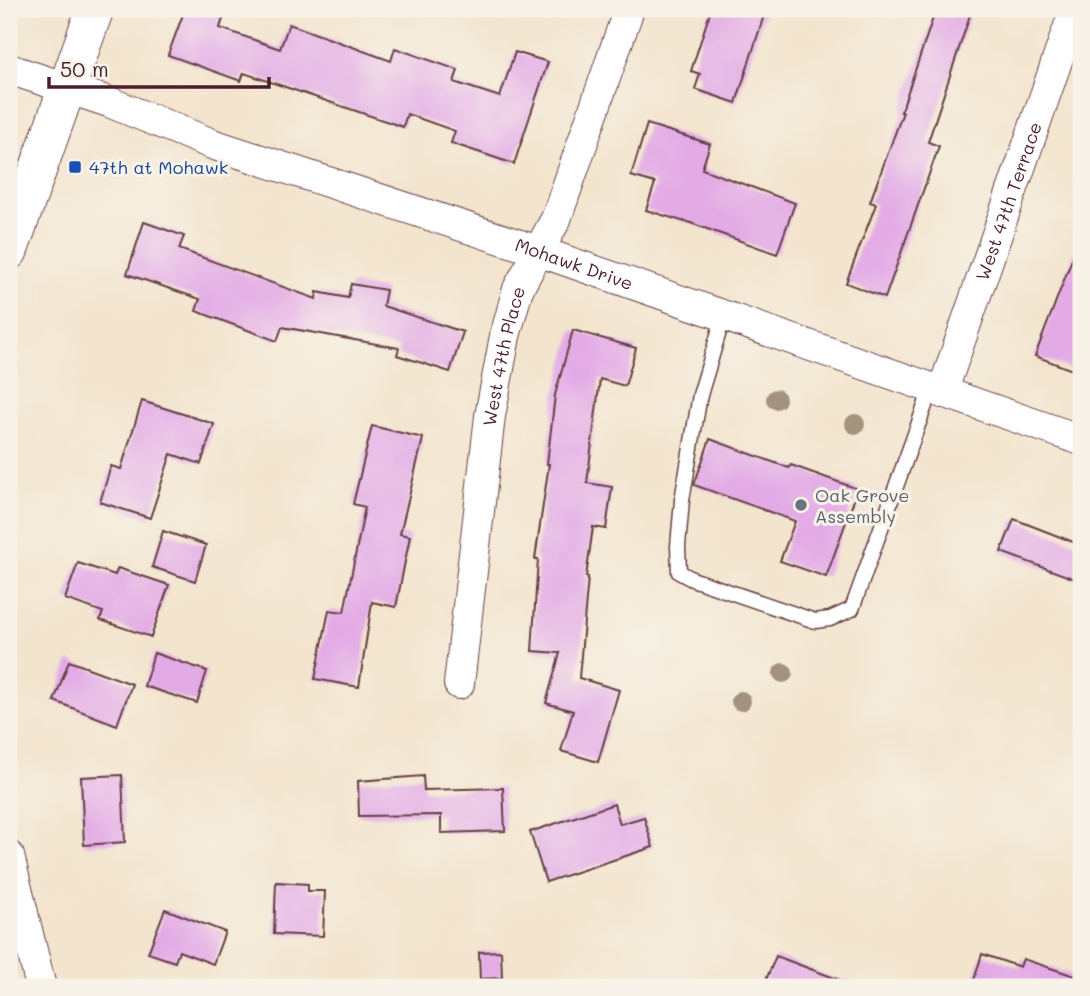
<svg xmlns="http://www.w3.org/2000/svg" width="1090" height="996" viewBox="0 0 1090 996" font-family="Mali,sans-serif">
  <style>
    .building { fill: #e3abe6 }
    .lines { fill: none; stroke-linecap: round; stroke-linejoin: round }
    .service-casing { stroke: #633d43; stroke-width: 17 }
    .minor-casing { stroke: #633d43; stroke-width: 32 }
    .tertiary-casing { stroke: #633d43; stroke-width: 39 }
    .service { stroke: #fff; stroke-width: 14 }
    .minor { stroke: #fff; stroke-width: 30 }
    .tertiary { stroke: #fff; stroke-width: 37 }
    .tree { fill: #a3937e }
    .transit-dot { fill: #1a4fb4; stroke: #f7f3e8; stroke-width: 2.5 }
    .worship-dot { fill: #6b7280; stroke: #f7f3e8; stroke-width: 2.5 }
    .labels { text-anchor: middle; dominant-baseline: central; stroke-width: 6; stroke-linejoin: round; paint-order: stroke }
    .transit-label { font-size: 18px; fill: #164399; stroke: #f7f3e8; text-anchor: start }
    .street-label { font-size: 18px; fill: #4a1f2b; stroke: #f7f3e8 }
    .worship-label { font-size: 18px; fill: #5b616d; stroke: #f7f3e8; text-anchor: start }
  </style>
  <rect width="100%" height="100%" fill="#f7f3e8"/>
  <filter id="ink" filterUnits="userSpaceOnUse"><feTurbulence type="fractalNoise" baseFrequency=".0143" numOctaves="2"/><feDisplacementMap in="SourceGraphic" scale="14" xChannelSelector="R" yChannelSelector="G"/><feConvolveMatrix kernelMatrix="1 2 1 2 8 2 1 2 1" color-interpolation-filters="sRGB"/></filter>
  <filter id="wash" filterUnits="userSpaceOnUse"><feTurbulence type="fractalNoise" baseFrequency=".00686" numOctaves="4" result="noise"/><feDisplacementMap in="SourceGraphic" scale="28" xChannelSelector="R" yChannelSelector="G"/><feGaussianBlur stdDeviation="1.57" result="paint"/><feColorMatrix in="noise" values="0 0 0 0 0 0 0 0 0 0 0 0 0 0 0 0 0 1.4 0 .05"/><feComposite in="paint" operator="in"/></filter>
  <g filter="url(#wash)">
    <rect width="100%" height="100%" fill="#f3e4cd"/>
    <g id="blocks">
      <!-- building -->
      <g class="building">
        <path d="M185 9H226L220 28 280 49 289 24 391 61 395 48 458 70 454 82 500 97 515 52 548 62 514 164 451 143 455 131 407 114 403 127 244 73 241 81 168 55Z"/>
        <path d="M711 9H766L736 103 695 89 700 74 691 71Z"/>
        <path d="M936 9H972L928 142 939 146 885 298 846 283 876 204 870 202 903 112H901Z"/>
        <path d="M647 124 710 144 702 169 795 203 777 254 685 221V222L646 210 655 183 631 176Z"/>
        <path d="M144 222 184 236 179 249 316 299 317 292 348 298 351 284 386 290 383 306 463 332 450 372 397 355 399 348 282 327 277 341 196 311 200 299 127 274Z"/>
        <path d="M1079 241 1081 242V355L1075 371 1035 356Z"/>
        <path d="M573 330 636 348 625 386 600 379 587 483 612 487 606 529 593 527 586 577H588L579 678 619 690 598 762 561 751 573 711 546 703 560 653 532 651 538 559H535L549 464H547L555 395Z"/>
        <path d="M142 401 214 424 201 464 171 454 150 518 100 502 111 466 121 469Z"/>
        <path d="M372 426 423 438 400 534 410 536 396 607 372 602 359 687 315 679 329 610 344 612 365 507 353 504Z"/>
        <path d="M710 439 789 468 791 465 858 489 826 577 780 561 795 521 694 485Z"/>
        <path d="M1014 519 1081 545V564L1075 579 1001 552Z"/>
        <path d="M163 531 206 545 195 581 152 567Z"/>
        <path d="M78 563 115 575 118 568 169 585 151 637 100 620 103 612 65 599Z"/>
        <path d="M154 653 207 671 197 703 144 686Z"/>
        <path d="M69 661 132 684 117 725 54 701Z"/>
        <path d="M122 775 125 842 84 845 81 777Z"/>
        <path d="M423 776 424 790 503 788 505 831 441 833V815L359 816 358 781Z"/>
        <path d="M614 804 620 824 644 817 653 847 546 882 530 832Z"/>
        <path d="M276 882 308 884V891H325L323 936 274 934Z"/>
        <path d="M165 909 225 932 213 964 179 951 175 962 148 953Z"/>
        <path d="M501 951 502 978 480 979 479 952Z"/>
        <path d="M982 954 1020 967 1023 959 1081 978V987H972Z"/>
        <path d="M776 956 853 985V987H763Z"/>
      </g>
    </g>
  </g>
  <g filter="url(#ink)">
    <use href="#blocks" fill-opacity="0" stroke="#633d43" stroke-width="2"/>
    <g class="lines">
      <defs>
        <path id="service" d="M724 315 700 395 682 500 678 546 679 572 692 579 815 621 830 619 852 609 931 389"/>
        <g id="minor">
          <path id="s1" d="M9 69 109 102 212 144 538 251 1081 440"/>
          <path id="s2" d="M942 393 1075 9"/>
          <path id="s3" d="M459 684 490 416 505 336 518 289 556 219 629 9"/>
          <path d="M9 856 41 987"/>
        </g>
        <path id="tertiary" d="M9 251 95 9"/>
      </defs>
      <!-- service casing -->
      <use href="#service" class="service-casing"/>
      <!-- minor casing -->
      <use href="#minor" class="minor-casing"/>
      <!-- tertiary casing -->
      <use href="#tertiary" class="tertiary-casing"/>
      <!-- service -->
      <use href="#service" class="service"/>
      <!-- minor -->
      <use href="#minor" class="minor"/>
      <!-- tertiary -->
      <use href="#tertiary" class="tertiary"/>
    </g>
    <!-- trees -->
    <g class="tree">
      <circle cx="776" cy="399" r="10"/>
      <circle cx="855" cy="424" r="10"/>
      <circle cx="783" cy="673" r="10"/>
      <circle cx="741" cy="701" r="10"/>
    </g>
  </g>
  <!-- markers -->
  <rect class="transit-dot" x="68" y="160" width="14" height="14" rx="3.5"/>
  <circle class="worship-dot" cx="801" cy="505" r="7"/>
  <g class="labels">
    <!-- transit labels -->
    <g class="transit-label">
      <text x="89" y="167">47th at Mohawk</text>
    </g>
    <!-- street labels -->
    <g class="street-label">
      <text stroke="none"><textPath href="#s2" startOffset="203">West 47th Terrace</textPath></text>
      <text stroke="none"><textPath href="#s1" startOffset="598">Mohawk Drive</textPath></text>
      <text stroke="none"><textPath href="#s3" startOffset="331">West 47th Place</textPath></text>
    </g>
    <!-- worship labels -->
    <g class="worship-label">
      <text x="815" y="495">Oak Grove<tspan x="815" dy="21">Assembly</tspan></text>
    </g>
  </g>
  <!-- margin -->
  <rect width="1090" height="996" fill="none" stroke="#f7f3e8" stroke-width="35"/>
  <!-- scale -->
  <path d="M49 77v10h220v-10" fill="none" stroke="#4a1f2b" stroke-width="3.5"/>
  <text x="60" y="77" font-size="21" fill="#4a1f2b" stroke="#f7f3e8" stroke-width="5" paint-order="stroke">50 m</text>
</svg>
